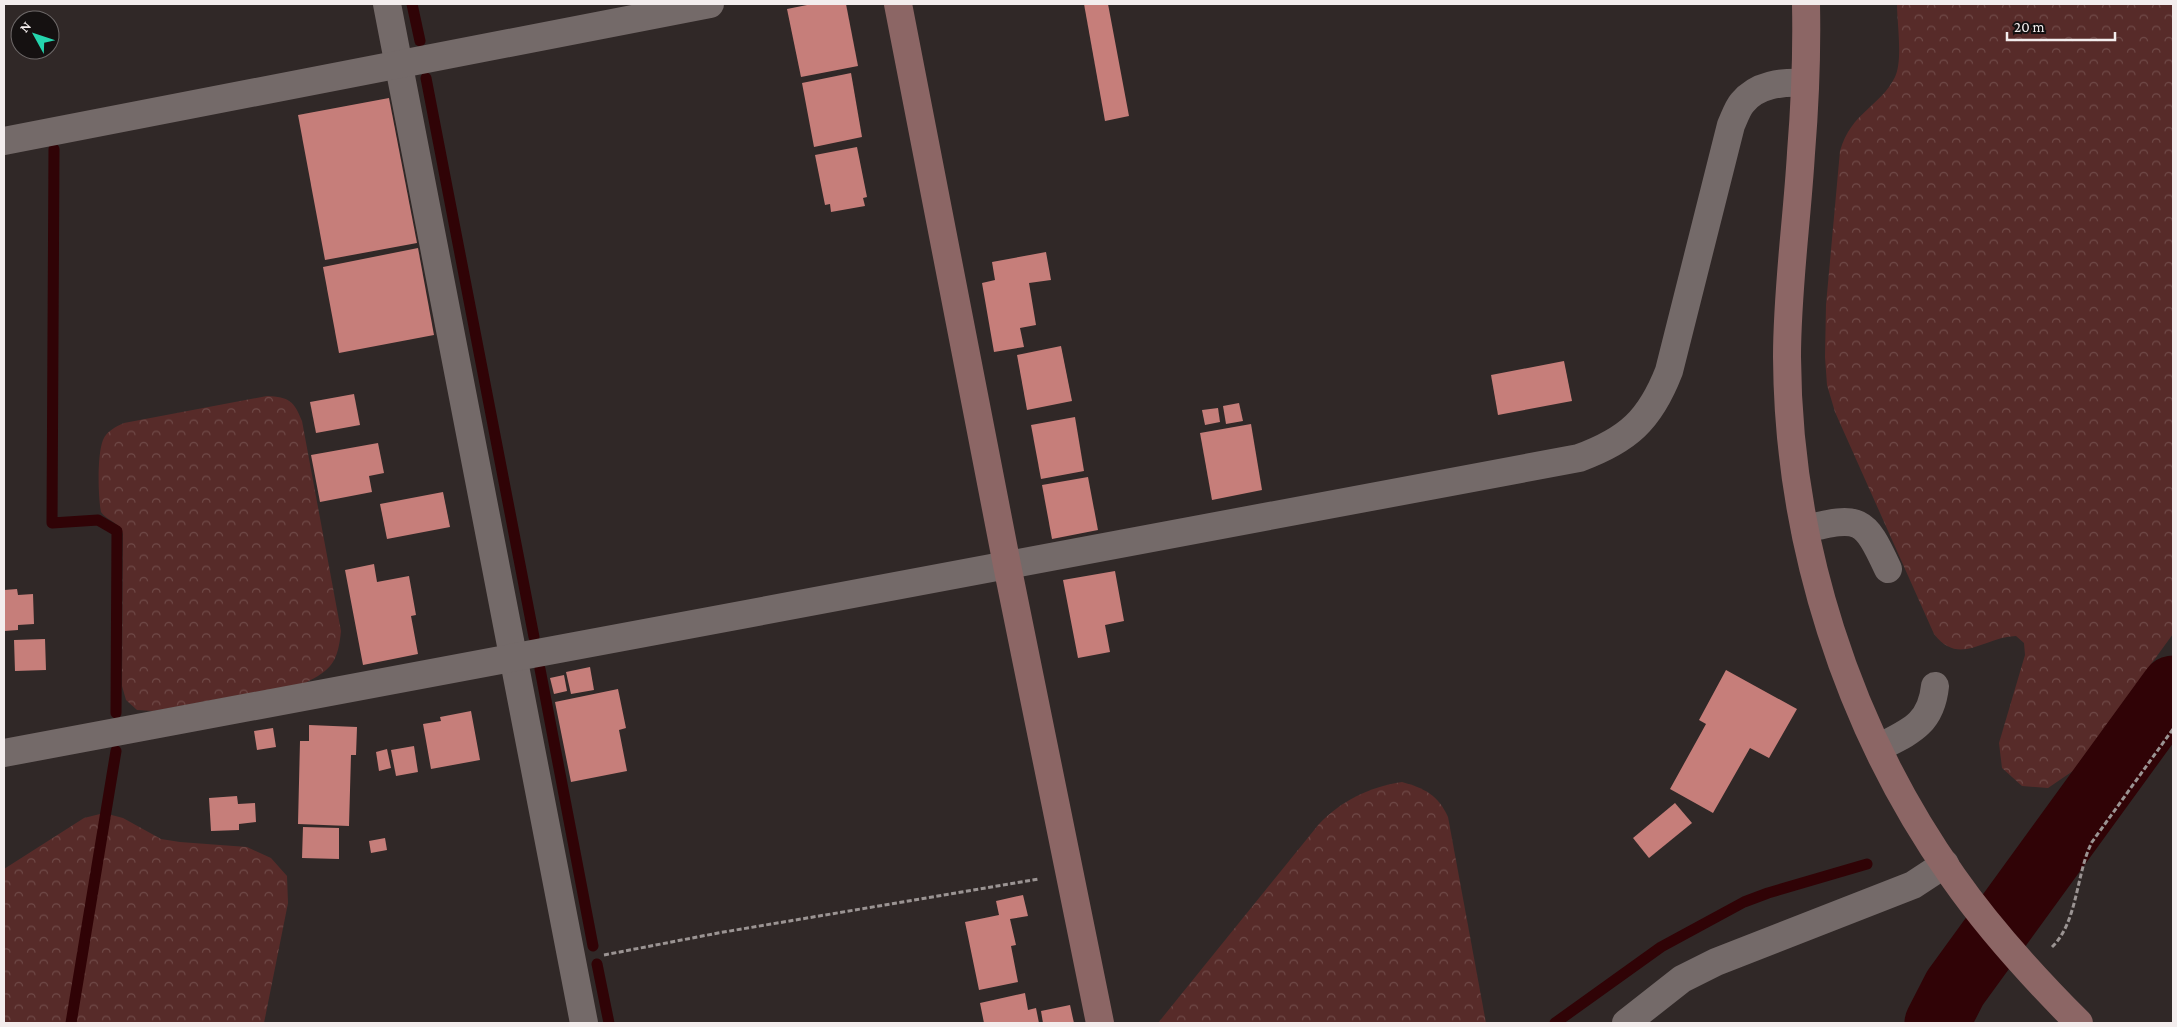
<svg xmlns="http://www.w3.org/2000/svg" width="2177" height="1027" viewBox="0 0 2177 1027" font-family="'Crimson Pro',serif">
  <style>
    .forest { fill: url(#forest-crowns) }
    .lines { fill: none; stroke-linecap: round; stroke-linejoin: round }
    .stream { stroke: #300306; stroke-width: 11 }
    .river { stroke: #300306; stroke-width: 65 }
    .building { fill: #c67e7a }
    .path { stroke: #9b9493; stroke-width: 3; stroke-dasharray: 5 2.5; stroke-linecap: butt }
    .street { stroke: #746a69; stroke-width: 28 }
    .secondary { stroke: #8c6665; stroke-width: 28 }
  </style>
  <defs>
    <pattern id="forest-crowns" width="20" height="18" patternUnits="userSpaceOnUse" patternTransform="scale(1.25)"><rect width="20" height="18" fill="#572b29"/><path d="M2 6a3 3 0 1 1 6 0M12 15a3 3 0 1 1 6 0" fill="none" stroke="#704a48"/></pattern>
  </defs>
  <rect width="100%" height="100%" fill="#302827"/>
  <!-- forest -->
  <g class="forest">
    <path d="M1897 4H2173V634L2073 771 2048 788 2022 786 2002 768 1999 743 2025 655 2024 643 2016 636C1984 637 1959 667 1934 634L1835 412 1827 385 1825 357 1826 305 1840 151C1851 112 1880 107 1895 77 1903 61 1897 23 1897 4Z"/>
    <path d="M267 396C289 397 294 401 302 421L341 631C338 661 332 670 305 683L153 711 137 710 126 700 122 686 123 534C120 522 107 521 101 512 98 496 97 455 103 440 107 431 115 427 124 423Z"/>
    <path d="M1402 782C1424 788 1438 795 1448 817L1486 1023H1158L1319 824C1341 801 1369 787 1402 782Z"/>
    <path d="M104 813 123 818 161 839 180 842 247 847 271 858 287 876 288 903 264 1023H4V869L84 818Z"/>
  </g>
  <g class="lines">
    <!-- stream -->
    <g class="stream">
      <path d="M412 4 420 41"/>
      <path d="M426 78 534 637"/>
      <path d="M54 149 52 523 98 520 117 531 116 713"/>
      <path d="M540 669 593 946"/>
      <path d="M597 964 609 1023"/>
      <path d="M71 1023 116 751"/>
      <path d="M1555 1023 1661 947 1744 902 1768 893 1867 864"/>
    </g>
    <!-- river -->
    <path class="river" d="M1937 1023 1955 988 2173 688"/>
  </g>
  <!-- building -->
  <g class="building">
    <path d="M812 4H846L858 66 801 77 787 9Z"/>
    <path d="M1084 4H1108L1129 116 1105 121Z"/>
    <path d="M851 73 862 137 814 147 802 83Z"/>
    <path d="M389 98 417 243 325 260 298 115Z"/>
    <path d="M857 147 867 197 863 198 865 206 831 212 830 204 825 205 815 155Z"/>
    <path d="M418 248 434 335 339 353 323 267Z"/>
    <path d="M1046 252 1051 280 1029 283 1036 325 1020 328 1024 347 994 352 982 283 995 280 992 262Z"/>
    <path d="M1061 346 1072 401 1027 410 1017 355Z"/>
    <path d="M1564 361 1572 401 1498 415 1491 375Z"/>
    <path d="M354 394 360 425 316 433 310 402Z"/>
    <path d="M1239 403 1243 421 1226 424 1223 406Z"/>
    <path d="M1218 408 1220 422 1205 425 1202 410Z"/>
    <path d="M1075 417 1084 471 1041 479 1031 425Z"/>
    <path d="M1251 424 1262 490 1212 500 1200 433Z"/>
    <path d="M378 443 384 473 369 476 372 492 320 502 311 455Z"/>
    <path d="M1088 477 1098 530 1052 539 1042 485Z"/>
    <path d="M443 492 450 527 387 539 380 504Z"/>
    <path d="M374 564 377 582 409 576 416 615 411 616 418 654 363 665 345 570Z"/>
    <path d="M1115 571 1124 621 1105 625 1110 652 1078 658 1063 580Z"/>
    <path d="M17 589 18 595 33 594 34 624 18 625V630L4 631V590Z"/>
    <path d="M45 639 46 670 15 671 14 640Z"/>
    <path d="M590 667 594 690 571 694 566 672Z"/>
    <path d="M1726 670 1797 709 1769 758 1750 748 1713 813 1670 789 1706 724 1699 720Z"/>
    <path d="M564 675 567 691 554 694 550 678Z"/>
    <path d="M618 689 626 728 619 730 627 771 571 782 555 702Z"/>
    <path d="M471 711 480 760 431 769 423 724 441 721 440 717Z"/>
    <path d="M309 725 357 727 356 755H351L349 826 298 824 300 741H309Z"/>
    <path d="M273 728 276 747 257 750 254 731Z"/>
    <path d="M414 746 418 772 396 776 391 750Z"/>
    <path d="M387 749 391 768 379 771 376 752Z"/>
    <path d="M237 796 238 804 255 803 256 822 239 824V830L211 831 209 798Z"/>
    <path d="M1675 803 1692 823 1649 858 1633 838Z"/>
    <path d="M303 827 339 828V859L302 858Z"/>
    <path d="M385 838 387 850 371 853 369 841Z"/>
    <path d="M1023 895 1028 916 1010 919 1016 945 1011 946 1018 982 979 990 965 922 999 915 996 901Z"/>
    <path d="M1025 993 1028 1010 1036 1008 1039 1023H984L980 1003Z"/>
    <path d="M1070 1005 1074 1023H1043L1041 1011Z"/>
  </g>
  <g class="lines">
    <!-- path -->
    <g class="path">
      <path d="M2052 947C2078 922 2076 873 2092 842L2173 729"/>
      <path d="M604 955 718 933 1039 879"/>
    </g>
    <!-- street -->
    <g class="street">
      <path d="M387 4 584 1023"/>
      <path d="M4 141 710 4"/>
      <path d="M1805 529C1860 516 1864 517 1888 569"/>
      <path d="M1878 748C1909 732 1931 725 1935 686"/>
      <path d="M4 753 1579 458C1628 440 1650 420 1669 371L1731 125C1734 119 1737 109 1742 103 1757 84 1782 82 1804 83"/>
      <path d="M1626 1023 1682 979 1716 962 1913 885 1945 864"/>
    </g>
    <!-- secondary -->
    <g class="secondary">
      <path d="M898 4 1007 565 1100 1023"/>
      <path d="M1806 4C1807 53 1805 104 1801 153 1797 221 1787 289 1787 357 1788 541 1847 727 1953 877 1990 930 2034 978 2079 1023"/>
    </g>
  </g>
  <!-- border -->
  <rect width="2177" height="1027" fill="none" stroke="#f3eded" stroke-width="10"/>
  <!-- north arrow -->
  <g transform="translate(35 35) rotate(310)"><circle r="24" fill="#151111" stroke="#6e6969"/>
  <path d="M0-4L9 19L0 12L-9 19Z" fill="#25d5ae"/>
  <text y="-8" font-size="14" font-weight="bold" text-anchor="middle" fill="#f3eded">N</text>
  </g>
  <!-- scale -->
  <path d="M2007 32v8h108v-8" fill="none" stroke="#f3eded" stroke-width="2.5"/>
  <text x="2014" y="32" font-size="15" fill="#f3eded" stroke="#151111" stroke-width="4" paint-order="stroke">20 m</text>
</svg>
